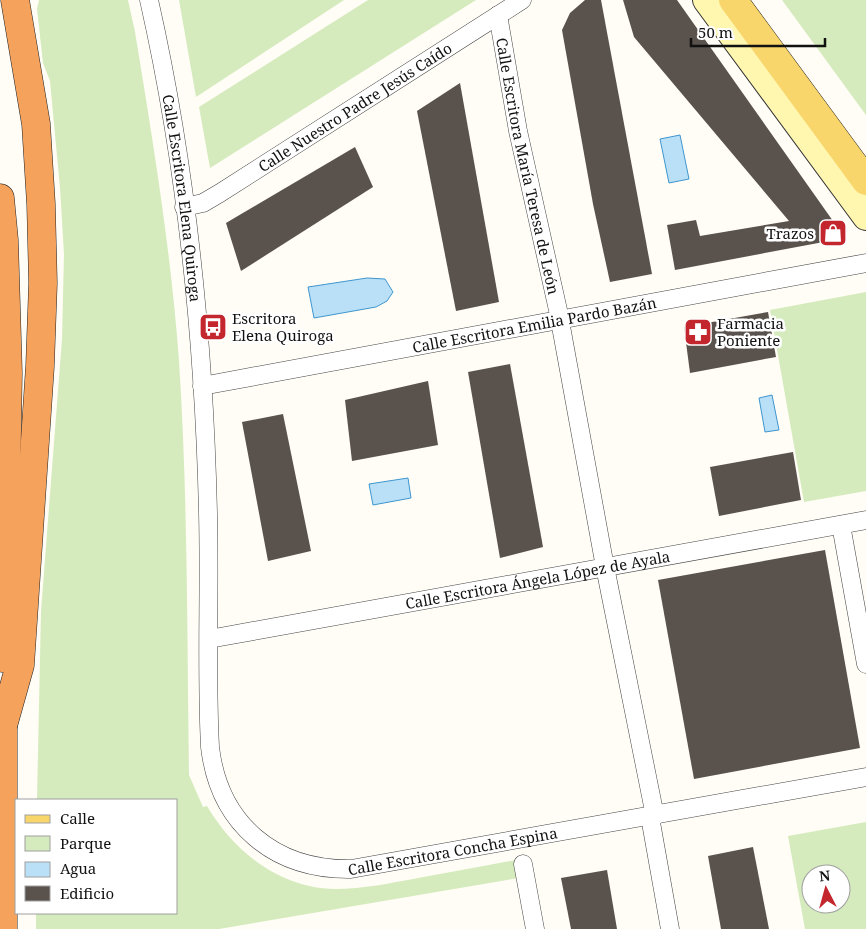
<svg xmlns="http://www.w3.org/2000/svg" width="866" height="929" viewBox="0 0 866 929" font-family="'Noto Serif',serif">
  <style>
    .green { fill: #d5ebbd; fill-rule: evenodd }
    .water { fill: #b9e0f7; stroke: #3f96cf }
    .building { fill: #5a524d }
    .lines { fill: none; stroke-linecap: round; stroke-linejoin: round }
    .street-casing { stroke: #444; stroke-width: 19 }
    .secondary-casing { stroke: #333; stroke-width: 28 }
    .primary-casing { stroke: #222; stroke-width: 29 }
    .highway-casing { stroke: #222; stroke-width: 29 }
    .street { stroke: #fff; stroke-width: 18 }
    .secondary { stroke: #fff6b0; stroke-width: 26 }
    .primary { stroke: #f9d66b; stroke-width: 28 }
    .highway { stroke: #f5a25d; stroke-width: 28 }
    .labels { text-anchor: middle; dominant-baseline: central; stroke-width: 5; stroke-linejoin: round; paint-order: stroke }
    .street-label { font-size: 15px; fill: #111; stroke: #fff }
    .poi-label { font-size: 15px; fill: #111; stroke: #fff; text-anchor: start }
  </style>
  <rect width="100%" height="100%" fill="#fffdf5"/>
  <!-- green -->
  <g class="green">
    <path d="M39 0H128L135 32C153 141 171 251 179 361 188 499 187 637 189 775L203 807 207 806C234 852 280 888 335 889 363 889 391 883 418 878 451 872 484 866 516 860L519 878 219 929H36V913H176V800H37L41 611 62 339 64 254 60 188 50 81 43 63 37 9Z"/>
    <path d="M179 0H344L196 97Z"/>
    <path d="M368 0H476L210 168 199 107Z"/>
    <path d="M782 0H866V115Z"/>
    <path d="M866 292V491L804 502 770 310Z"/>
    <path d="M866 822V929H805L788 836ZM811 874H841V904H811Z"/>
  </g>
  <!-- water -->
  <g class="water">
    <path d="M680 135 689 179 669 183 660 139Z"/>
    <path d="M367 278 385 279 393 292 387 301 376 307 314 318 308 287Z"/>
    <path d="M772 395 779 430 765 432 759 398Z"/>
    <path d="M408 478 411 498 373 505 369 484Z"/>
  </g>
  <!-- building -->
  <g class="building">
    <path d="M585 0H601L652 274 610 282 593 204 562 30 570 13Z"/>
    <path d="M623 0H677L845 238 675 270 667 225 696 220 700 236 789 221 634 37Z"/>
    <path d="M460 83 499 302 456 311 417 111Z"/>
    <path d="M355 147 373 187 241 271 226 223Z"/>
    <path d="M768 312 776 357 690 373 684 327Z"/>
    <path d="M510 364 543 547 500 558 468 372Z"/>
    <path d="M428 381 438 445 352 461 345 400Z"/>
    <path d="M283 414 311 551 268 561 242 422Z"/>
    <path d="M793 452 801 500 719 516 710 467Z"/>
    <path d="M825 550 860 748 694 779 658 580Z"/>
    <path d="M753 847 769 929H721L708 856Z"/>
    <path d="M607 870 617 929H571L561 878Z"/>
  </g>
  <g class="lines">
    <defs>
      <g id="street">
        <path id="s1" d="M149 0C187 168 204 342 208 513 210 591 206 670 210 747 219 824 274 870 351 869L866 777"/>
        <path id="s2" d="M498 15 518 131 558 310 605 567 655 816"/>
        <path id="s3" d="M184 207 203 203 220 193 522 0"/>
        <path id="s4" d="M202 386 866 263"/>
        <path d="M841 525 866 664"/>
        <path id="s5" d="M209 639 866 520"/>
        <path d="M650 817 670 929"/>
        <path d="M523 864 535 929"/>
      </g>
      <path id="secondary" d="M706 0 866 217"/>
      <path id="primary" d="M733 0 866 181"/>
      <g id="highway">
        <path d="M0 198 4 240 8 373 3 658"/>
        <path d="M3 711V929"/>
        <path d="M2 729 20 665 40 366 43 283 41 204 36 124 15 0"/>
      </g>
    </defs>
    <!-- street casing -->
    <use href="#street" class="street-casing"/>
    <!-- secondary casing -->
    <use href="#secondary" class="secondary-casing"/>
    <!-- primary casing -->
    <use href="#primary" class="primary-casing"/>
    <!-- highway casing -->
    <use href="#highway" class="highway-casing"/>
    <!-- street -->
    <use href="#street" class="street"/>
    <!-- secondary -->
    <use href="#secondary" class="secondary"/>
    <!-- primary -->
    <use href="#primary" class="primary"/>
    <!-- highway -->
    <use href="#highway" class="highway"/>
  </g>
  <!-- icons -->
  <defs>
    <symbol id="shop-square" viewBox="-11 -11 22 22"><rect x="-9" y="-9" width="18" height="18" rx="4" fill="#c4262e" stroke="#fff"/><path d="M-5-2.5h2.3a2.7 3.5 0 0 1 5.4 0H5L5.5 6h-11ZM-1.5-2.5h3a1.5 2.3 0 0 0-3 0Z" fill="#fff"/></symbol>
    <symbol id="bus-square" viewBox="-11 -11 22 22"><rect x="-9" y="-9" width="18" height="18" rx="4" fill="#c4262e" stroke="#fff"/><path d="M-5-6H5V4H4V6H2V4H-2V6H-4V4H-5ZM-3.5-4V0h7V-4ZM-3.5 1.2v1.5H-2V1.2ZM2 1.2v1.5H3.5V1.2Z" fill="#fff"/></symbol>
    <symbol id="pharmacy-square" viewBox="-11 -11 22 22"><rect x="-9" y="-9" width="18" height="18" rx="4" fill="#c4262e" stroke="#fff"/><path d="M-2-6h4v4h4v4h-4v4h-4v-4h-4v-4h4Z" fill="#fff"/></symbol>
  </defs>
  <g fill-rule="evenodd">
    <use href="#shop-square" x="817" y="217" width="32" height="32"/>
    <use href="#bus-square" x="197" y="311" width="32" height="32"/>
    <use href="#pharmacy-square" x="682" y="316" width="32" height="32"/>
  </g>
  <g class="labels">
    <!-- street labels -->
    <g class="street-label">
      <text stroke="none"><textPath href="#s3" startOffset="199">Calle Nuestro Padre Jesús Caído</textPath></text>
      <text stroke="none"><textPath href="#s2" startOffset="154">Calle Escritora María Teresa de León</textPath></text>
      <text stroke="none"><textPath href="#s1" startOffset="201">Calle Escritora Elena Quiroga</textPath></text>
      <text stroke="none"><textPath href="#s4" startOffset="338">Calle Escritora Emilia Pardo Bazán</textPath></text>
      <text stroke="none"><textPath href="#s5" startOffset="334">Calle Escritora Ángela López de Ayala</textPath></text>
      <text stroke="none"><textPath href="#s1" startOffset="1061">Calle Escritora Concha Espina</textPath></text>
    </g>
    <!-- poi labels -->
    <g class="poi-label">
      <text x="814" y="233" text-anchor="end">Trazos</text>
      <text x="232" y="318">Escritora<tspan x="232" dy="17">Elena Quiroga</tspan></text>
      <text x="717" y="323">Farmacia<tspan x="717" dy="17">Poniente</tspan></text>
    </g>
  </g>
  <!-- legend -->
  <rect x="15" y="799" width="162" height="115" fill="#ffffff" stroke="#a0a0a0"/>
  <rect x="25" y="815" width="25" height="8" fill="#f9d66b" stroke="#a0a0a0"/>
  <text x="60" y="824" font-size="15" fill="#111111">Calle</text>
  <rect x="25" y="836" width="25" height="15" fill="#d5ebbd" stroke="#a0a0a0"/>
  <text x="60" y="849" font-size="15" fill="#111111">Parque</text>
  <rect x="25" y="862" width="25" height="15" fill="#b9e0f7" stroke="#a0a0a0"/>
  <text x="60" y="874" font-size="15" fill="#111111">Agua</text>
  <rect x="25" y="886" width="25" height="15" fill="#5a524d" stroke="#a0a0a0"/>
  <text x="60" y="899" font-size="15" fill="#111111">Edificio</text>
  <!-- north arrow -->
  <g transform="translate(826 889) rotate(354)"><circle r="24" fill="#ffffff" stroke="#a0a0a0"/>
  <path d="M0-4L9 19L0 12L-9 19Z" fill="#c4262e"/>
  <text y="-8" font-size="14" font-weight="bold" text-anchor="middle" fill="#111111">N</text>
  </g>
  <!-- scale -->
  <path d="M691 38v8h134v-8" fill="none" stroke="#111111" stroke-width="2.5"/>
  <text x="698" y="38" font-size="15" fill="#111111" stroke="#ffffff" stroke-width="4" paint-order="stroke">50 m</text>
</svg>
